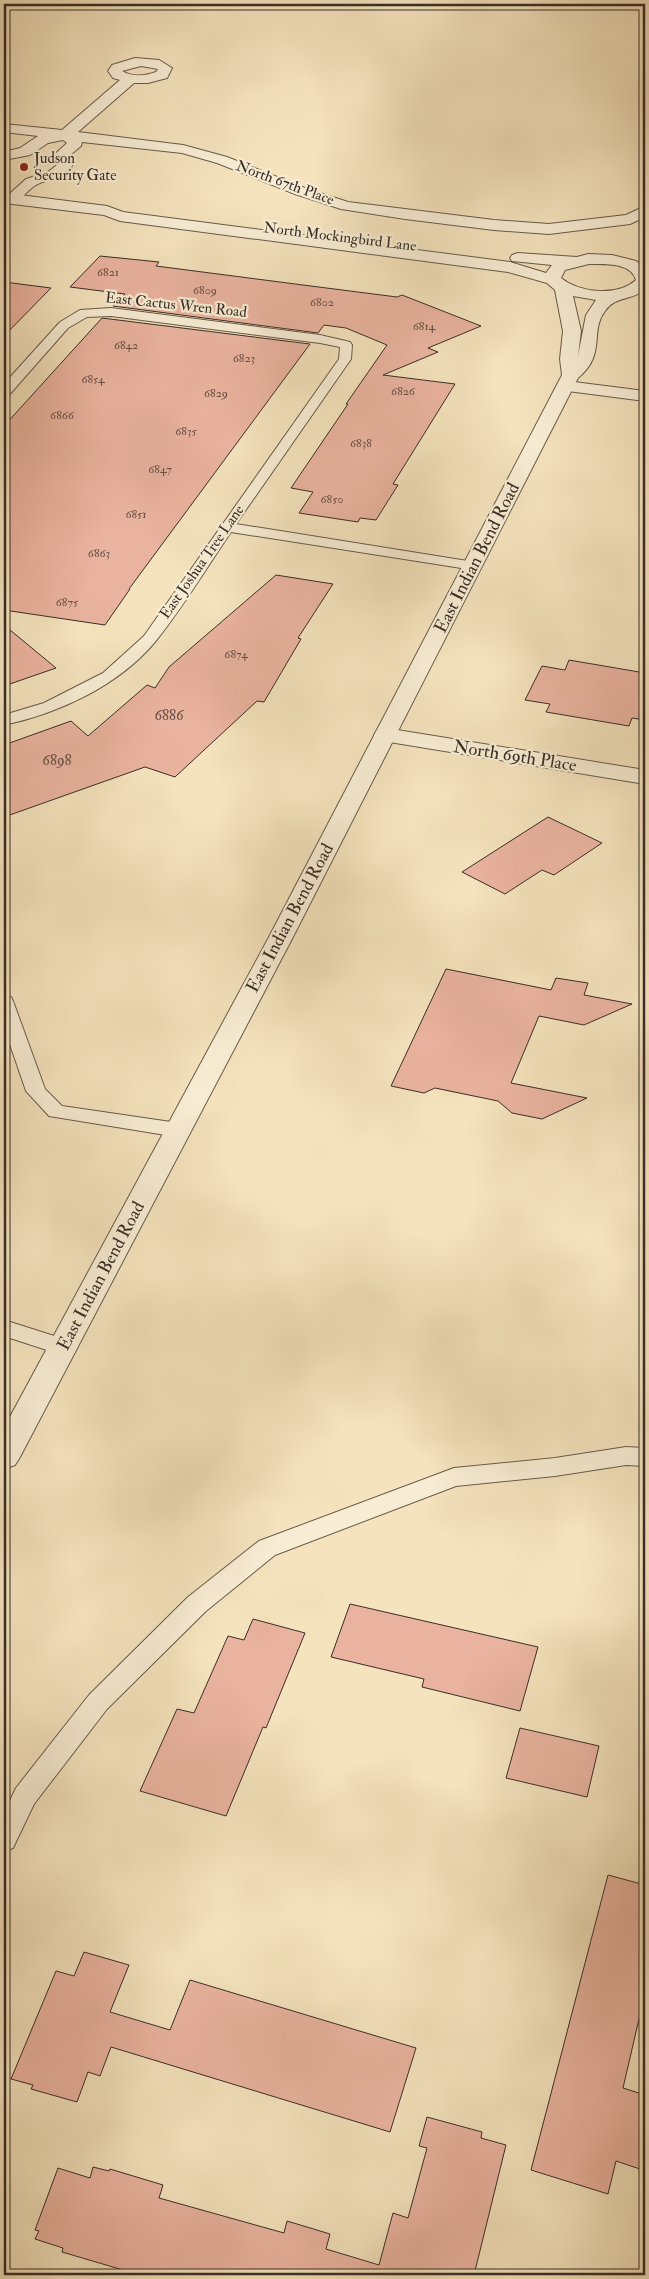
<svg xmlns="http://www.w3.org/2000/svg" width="649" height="2279" viewBox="0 0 649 2279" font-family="'IM FELL Double Pica',serif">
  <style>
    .building { fill: #eab39f; stroke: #392e27 }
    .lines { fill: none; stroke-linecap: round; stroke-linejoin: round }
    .service-casing { stroke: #685b4c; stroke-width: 2 }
    .minor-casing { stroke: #685b4c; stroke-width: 2 }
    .tertiary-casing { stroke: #685b4c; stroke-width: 2 }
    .service { fill: #f8edd4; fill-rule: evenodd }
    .minor { fill: #f8edd4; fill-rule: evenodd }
    .tertiary { fill: #f8edd4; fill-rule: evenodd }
    .poi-dot { fill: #8f2418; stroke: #f8edd4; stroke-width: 2 }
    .labels { text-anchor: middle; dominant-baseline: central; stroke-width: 4.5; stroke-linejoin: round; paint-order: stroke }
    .far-number-label { font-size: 12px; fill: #654f45 }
    .far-poi-label { font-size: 15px; fill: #392e27; stroke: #f8edd4; text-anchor: start }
    .far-street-label { font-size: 15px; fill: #392e27; stroke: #f8edd4 }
    .number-label { font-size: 15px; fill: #654f45 }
    .street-label { font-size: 18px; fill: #392e27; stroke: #f8edd4 }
  </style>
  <rect width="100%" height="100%" fill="#f4e3bd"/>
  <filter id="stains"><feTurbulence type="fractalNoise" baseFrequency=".004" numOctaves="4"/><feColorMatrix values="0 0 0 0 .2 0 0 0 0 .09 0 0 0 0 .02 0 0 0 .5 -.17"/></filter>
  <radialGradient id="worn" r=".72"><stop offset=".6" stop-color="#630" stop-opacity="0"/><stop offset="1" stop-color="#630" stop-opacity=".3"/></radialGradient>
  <!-- building -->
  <g class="building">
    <path d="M100 256 159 262 156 266 303 285 397 297 402 295 481 326 428 348 438 352 383 375 455 384 393 484 398 485 376 520 360 518 358 522 299 513 313 492 291 488 348 404H346L387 345 346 328 324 325 318 333 113 306 125 294 70 287Z"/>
    <path d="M4 282 51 288 4 336Z"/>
    <path d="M102 318 310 344 129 589H130L105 625 4 610V426Z"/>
    <path d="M276 575 333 584 298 638 301 639 264 702 257 701 175 777 145 767 4 817V745L71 721 88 736 147 685 155 688 169 667Z"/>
    <path d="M4 625 56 668 4 686Z"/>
    <path d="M569 660 645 673V720L632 718 629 726 546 712 550 704 525 700 542 666 565 670Z"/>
    <path d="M548 817 602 843 554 875 542 870 505 894 462 872Z"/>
    <path d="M446 969 551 990 556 978 588 983 584 995 632 1004 584 1025 539 1016 511 1083 587 1098 542 1119 512 1113 498 1101 435 1088 424 1093 391 1086Z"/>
    <path d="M350 1604 538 1647 520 1711 422 1687 424 1679 331 1657Z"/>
    <path d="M253 1619 305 1633 266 1728 263 1727 226 1816 140 1791 177 1709 194 1713 228 1636 244 1640Z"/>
    <path d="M520 1728 599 1746 587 1797 506 1778Z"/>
    <path d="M608 1875 645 1885V1993L623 2088 645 2095V2145L640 2169 616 2161 608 2194 531 2170Z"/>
    <path d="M84 1952 129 1965 110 2012 170 2030 190 1980 416 2048 390 2132 111 2047 100 2076 88 2072 77 2102 31 2089 33 2085 11 2079 56 1971 74 1976Z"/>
    <path d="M427 2117 482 2132 481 2138 506 2145 474 2275H140L62 2252 63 2248 35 2239 39 2231 35 2230 58 2168 90 2178 93 2167 109 2171 110 2169 163 2185 159 2198 284 2233 287 2221 330 2234 326 2249 379 2265 393 2213 408 2218 427 2148 419 2146Z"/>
  </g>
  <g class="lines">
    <defs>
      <g id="service">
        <path d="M111 308 320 335 350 342 352 345 351 359 236 524 474 562 481 566 479 569 474 570 231 532C207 567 182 609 155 642 118 686 59 713 4 725V715L44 703 103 673 144 636 339 359 340 347 320 343 111 316 87 317 68 328 9 395 4 396V384L60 322 80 310Z"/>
        <path d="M4 995 11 997 13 1001 45 1089 62 1106 178 1123 185 1125 188 1130 185 1135 178 1137 49 1116 26 1091 4 1027Z"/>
        <path d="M4 1320 70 1341 73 1347 70 1353 62 1355 4 1336Z"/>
        <path d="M626 1447 645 1448V1466L626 1465 555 1476 456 1486 275 1555 206 1611 107 1709 34 1804 13 1848 4 1851V1813L16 1788 89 1695 188 1597 259 1541 454 1468 555 1458Z"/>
      </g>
      <g id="minor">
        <path d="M135 58 159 60 172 68 167 78 148 83H134L78 132 183 145 227 157 305 188 348 202 405 209 494 220 549 224 626 215 645 206V217L630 224 549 234 494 230 405 219 341 209 295 194 217 163 182 153 82 142 81 146 69 156 72 166C63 179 49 178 36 185 29 189 23 197 17 202H7L4 199 7 196 26 179 48 172 57 165 54 155 67 143 63 140 48 143 30 155 4 160V152L20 148 38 136 4 132V124L62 130 120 80 113 78 108 71 112 65ZM141 66 158 69 156 72C145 76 132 77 122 71Z"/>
        <path d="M566 381 645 391V401L560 390 557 386 560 382Z"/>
        <path d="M385 728 645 770V784L377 740 374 735 377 730Z"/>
      </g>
      <path id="tertiary" d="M4 193 107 206 123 212 510 262 546 273 552 265 512 261 510 258 512 255 518 253 577 257 588 254 612 255 636 261 645 268V289C633 301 616 295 605 311 589 332 607 354 578 378L293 937 20 1457 15 1465 4 1469V1428L269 937 562 375 560 359 563 331 555 290 547 283 508 272 120 221 104 215 4 203ZM589 264C604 264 631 262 636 280 617 297 580 293 561 278L565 270ZM573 296 596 300 586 315 578 356 581 331Z"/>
    </defs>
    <!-- service casing -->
    <use href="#service" class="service-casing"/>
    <!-- minor casing -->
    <use href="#minor" class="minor-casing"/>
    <!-- tertiary casing -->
    <use href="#tertiary" class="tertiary-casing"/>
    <!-- service -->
    <use href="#service" class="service"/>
    <!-- minor -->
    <use href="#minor" class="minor"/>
    <!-- tertiary -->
    <use href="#tertiary" class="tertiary"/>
  </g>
  <!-- markers -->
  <circle class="poi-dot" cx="24" cy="167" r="5"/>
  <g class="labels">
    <!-- far-number labels -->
    <g class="far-number-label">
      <text x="108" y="272">6821</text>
      <text x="205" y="290">6809</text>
      <text x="322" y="302">6802</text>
      <text x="424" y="326">6814</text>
      <text x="126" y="345">6842</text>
      <text x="244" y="358">6823</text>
      <text x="93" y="379">6854</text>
      <text x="403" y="391">6826</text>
      <text x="216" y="393">6829</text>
      <text x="62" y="415">6866</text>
      <text x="186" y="431">6835</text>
      <text x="361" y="443">6838</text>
      <text x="160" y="469">6847</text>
      <text x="332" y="499">6850</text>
      <text x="136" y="514">6851</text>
      <text x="99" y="553">6863</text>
      <text x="67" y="602">6875</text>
      <text x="236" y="654">6874</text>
    </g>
    <!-- far-poi labels -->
    <g class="far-poi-label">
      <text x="34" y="158">Judson<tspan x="34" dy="17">Security Gate</tspan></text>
    </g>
    <!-- far-street labels -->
    <g class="far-street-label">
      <text transform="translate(285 183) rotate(20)">North 67th Place</text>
      <text transform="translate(340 237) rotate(7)">North Mockingbird Lane</text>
      <text transform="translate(176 305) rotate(6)">East Cactus Wren Road</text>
      <text transform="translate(202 562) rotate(-55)">East Joshua Tree Lane</text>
    </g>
    <!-- number labels -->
    <g class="number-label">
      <text x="169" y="715">6886</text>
      <text x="57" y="760">6898</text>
    </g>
    <!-- street labels -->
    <g class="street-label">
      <text transform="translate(477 558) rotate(-63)">East Indian Bend Road</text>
      <text transform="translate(515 756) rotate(9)">North 69th Place</text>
      <text transform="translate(290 918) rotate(-62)">East Indian Bend Road</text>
      <text transform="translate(101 1276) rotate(-62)">East Indian Bend Road</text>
    </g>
  </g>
  <!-- margin -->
  <rect width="649" height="2279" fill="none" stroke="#f4e3bd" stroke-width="20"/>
  <rect x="5" y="5" width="639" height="2269" fill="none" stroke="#392e27" stroke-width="2.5"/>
  <rect x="10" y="10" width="629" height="2259" fill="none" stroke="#392e27"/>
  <rect width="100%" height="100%" filter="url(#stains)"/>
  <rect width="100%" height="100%" fill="url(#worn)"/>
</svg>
